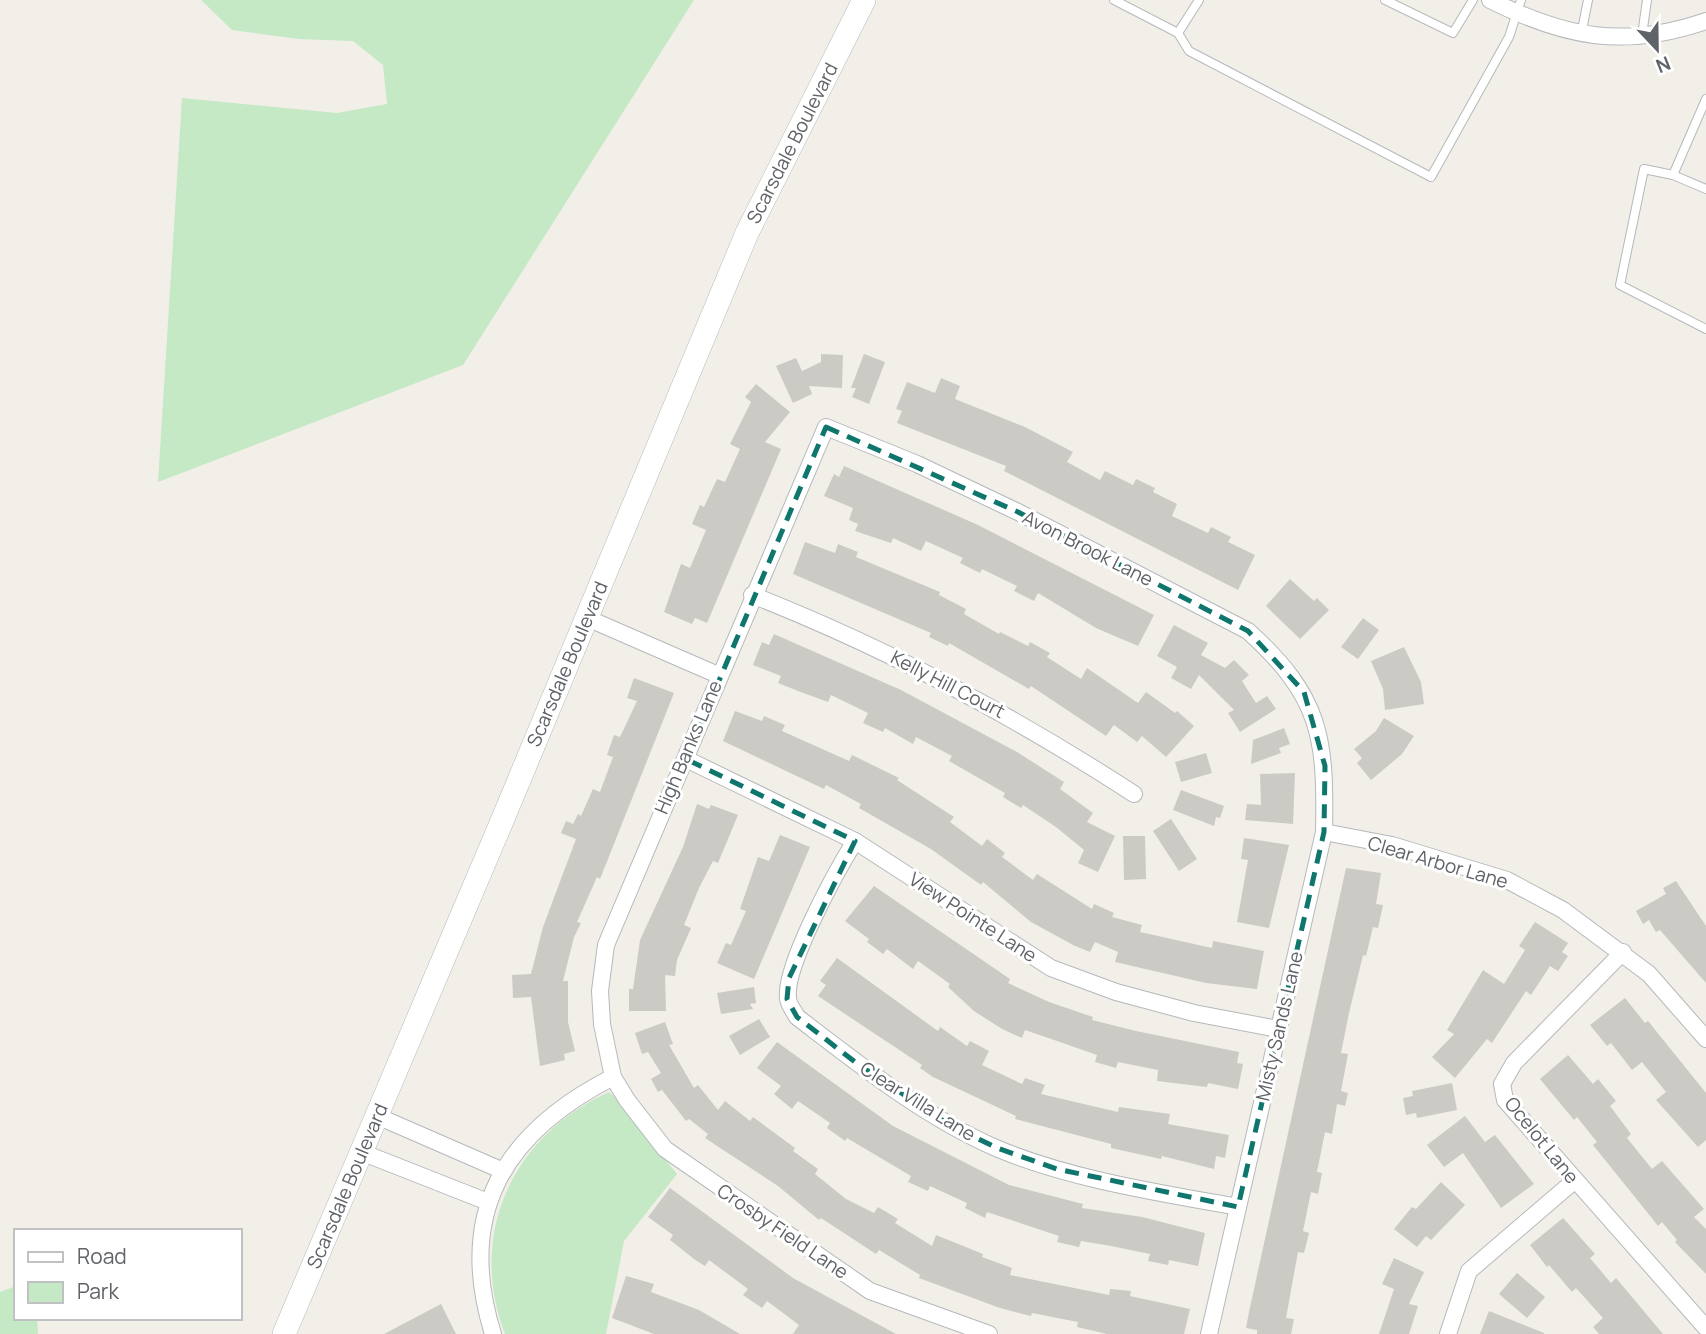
<svg xmlns="http://www.w3.org/2000/svg" width="1706" height="1334" viewBox="0 0 1706 1334" font-family="Manrope,sans-serif">
  <style>
    .green { fill: #c5e8c5 }
    .building { fill: #cccac5 }
    .lines { fill: none; stroke-linecap: round; stroke-linejoin: round }
    .service-casing { stroke: #b5b8bc; stroke-width: 10 }
    .minor-casing { stroke: #b5b8bc; stroke-width: 18 }
    .secondary-casing { stroke: #b6babf; stroke-width: 24 }
    .service { stroke: #fff; stroke-width: 8 }
    .minor { stroke: #fff; stroke-width: 16 }
    .secondary { stroke: #fff; stroke-width: 23 }
    .marked { fill: none; stroke: #0f766e; stroke-width: 5; stroke-dasharray: 14 9; stroke-linejoin: round }
    .labels { text-anchor: middle; dominant-baseline: central; stroke-width: 6; stroke-linejoin: round; paint-order: stroke }
    .street-label { font-size: 19px; fill: #5f6368; stroke: #fff }
  </style>
  <rect width="100%" height="100%" fill="#f1efe8"/>
  <!-- green -->
  <g class="green">
    <path d="M201 0H694L463 365 158 482 182 98 337 113 387 104 383 65 353 41 299 39 232 30Z"/>
    <path d="M609 1092 640 1119 659 1152 677 1174 624 1241 606 1334H505C467 1234 512 1136 609 1092Z"/>
    <path d="M16 1286V1318H37L38 1334H0V1292Z"/>
  </g>
  <!-- building -->
  <g class="building">
    <path d="M821 354 843 355 842 388 809 386 812 394 793 403 776 366 796 358 802 371 821 362Z"/>
    <path d="M864 354 885 362 869 404 852 397 856 388H851Z"/>
    <path d="M941 378 960 386 955 399 1025 427 1073 452 1067 462 1100 480 1105 471 1133 485 1136 479 1155 488 1153 492 1177 504 1172 516 1208 533 1211 527 1231 537 1228 542 1255 555 1238 590 1004 471 1006 466 897 423 902 411 896 409 907 382 935 393Z"/>
    <path d="M756 384 790 412 765 442 781 449 707 623 695 618 692 624 664 612 681 564 690 568 706 530 692 524 700 505 704 507 717 479 725 482 740 449 730 444 751 402 745 397Z"/>
    <path d="M844 466 978 525 1154 615 1138 646 1096 628 1038 593 1034 601 1014 591 1017 586 982 569 980 573 960 563 963 558 926 541 921 551 893 538 891 543 855 531 858 524 849 520 853 508 824 496 834 474 839 477Z"/>
    <path d="M805 542 835 553 838 544 858 552 856 557 940 592 939 595 966 609 964 614 999 634 1000 632 1028 646 1030 642 1050 653 1047 657 1081 679 1087 668 1138 703 1146 692 1175 713 1177 711 1194 726 1166 757 1142 736 1137 742 1114 725 1106 736 1031 686 1029 689 949 643 948 646 929 637 931 633 793 574Z"/>
    <path d="M1290 579 1314 601 1317 598 1329 610 1300 639 1266 606Z"/>
    <path d="M1363 618 1379 630 1358 659 1341 647Z"/>
    <path d="M1174 625 1208 643 1201 655 1225 668 1234 660 1249 675 1242 681 1256 703 1267 696 1276 709 1240 732 1228 713 1234 710 1199 675 1191 689 1171 678 1177 667 1157 656Z"/>
    <path d="M774 634 901 690 1017 752 1064 782 1060 789 1093 813 1087 822 1115 836 1098 872 1078 863 1084 850 1056 827 1023 805 1021 808 1003 797 1005 793 949 761 952 756 916 737 913 744 885 728 883 732 863 723 868 713 831 695 828 702 798 691 778 683 781 676 753 665 762 642 769 645Z"/>
    <path d="M1404 647 1421 682 1424 704 1385 710 1383 689 1371 661Z"/>
    <path d="M634 678 674 693 600 879 597 877 577 922 581 923 574 937 563 981H568V1022L575 1051 564 1054 565 1060 540 1066 531 997 513 998 512 975 531 974 543 927 576 839 561 833 566 821 573 824 578 814 581 816 593 789 600 792 613 757 607 755 614 735 620 737 637 701 627 698Z"/>
    <path d="M735 711 762 721 764 716 785 725 782 731 849 761 852 755 899 778 897 780 954 817 950 822 982 846 987 839 1005 853 1002 857 1033 880 1037 874 1092 909 1094 904 1114 913 1112 917 1142 925 1140 932 1212 948 1213 941 1264 951 1257 989 1206 983 1115 962 1118 952 1095 942 1090 952 1075 946 1031 922 983 882 981 885 931 849 859 808 861 804 826 785 824 789 723 741Z"/>
    <path d="M1384 718 1414 736 1402 754 1371 780 1357 763 1362 758 1354 749 1376 731Z"/>
    <path d="M1284 728 1290 744 1279 748 1281 753 1251 764 1253 740Z"/>
    <path d="M1206 753 1212 773 1181 782 1175 762Z"/>
    <path d="M1295 773 1293 824 1245 820 1247 804 1261 805 1260 774Z"/>
    <path d="M1181 790 1224 806 1220 818 1216 817 1214 826 1173 810Z"/>
    <path d="M697 804 709 809 711 805 738 815 718 863 713 861 699 888 684 925 691 928 677 960 675 976 665 975 666 1011H629V989H633L640 940 683 847Z"/>
    <path d="M1171 819 1197 859 1179 871 1153 831Z"/>
    <path d="M780 835 810 847 754 979 717 963 726 943 731 945 746 911 740 909 758 857 769 861Z"/>
    <path d="M1123 836H1145L1146 879 1124 880Z"/>
    <path d="M1244 838 1289 845 1269 928 1237 922 1248 860 1241 859Z"/>
    <path d="M1346 868 1381 873 1376 904 1383 905 1378 928 1373 927 1366 956 1363 955 1349 1013 1341 1053 1348 1054 1341 1091 1348 1093 1345 1106 1337 1104 1332 1134 1325 1132 1317 1172 1322 1173 1318 1194 1311 1192 1303 1231 1309 1233 1304 1253 1298 1252 1286 1318 1294 1319 1291 1334H1257V1330L1246 1328 1249 1312Z"/>
    <path d="M1676 881 1706 926V983L1660 930 1656 932 1649 920 1643 924 1636 911 1666 894 1663 888Z"/>
    <path d="M874 886 1010 979 1008 983 1049 1002 1093 1017 1092 1020 1136 1031 1239 1052 1237 1063 1243 1064 1238 1089 1208 1083 1207 1087 1157 1081 1158 1070 1118 1062 1116 1068 1095 1062 1097 1055 1057 1041 1025 1030 1022 1038 1002 1029 974 1011 948 987 950 984 918 961 913 969 887 949 883 954 867 942 869 939 845 921Z"/>
    <path d="M1535 922 1568 943 1562 952 1568 956 1558 971 1550 966 1531 995 1526 991 1492 1043 1487 1039 1455 1078 1432 1057 1454 1034 1447 1030 1483 970 1504 984 1525 950 1519 946Z"/>
    <path d="M837 958 938 1031 940 1027 967 1046 970 1041 989 1051 982 1065 1022 1084 1025 1078 1045 1085 1041 1094 1118 1112 1119 1107 1170 1114 1168 1124 1229 1135 1225 1158 1216 1156 1214 1169 1162 1156 1161 1159 1111 1148V1144L1015 1119 1016 1116 933 1077 920 1068 922 1065 818 996 826 985 820 981Z"/>
    <path d="M754 987 756 1003 750 1004 753 1009 721 1014 717 993Z"/>
    <path d="M1625 998 1645 1023 1648 1021 1706 1093V1140L1698 1147 1656 1100 1666 1092 1642 1062 1632 1070 1611 1043 1607 1046 1590 1025Z"/>
    <path d="M759 1019 770 1037 740 1055 729 1036Z"/>
    <path d="M665 1022 673 1044 669 1045 694 1088 698 1085 718 1110 725 1101 750 1121 753 1117 795 1148 793 1151 818 1169 815 1174 846 1199 874 1213 878 1207 898 1219 895 1223 932 1246 936 1235 983 1254 982 1257 1012 1268 1010 1275 1109 1295 1110 1289 1131 1291 1130 1296 1190 1309 1184 1334H1107L1077 1327 1078 1322 1032 1313 1031 1316 1000 1308 919 1278 920 1275 879 1250 876 1254 821 1218 819 1220 778 1186 705 1138 708 1134 689 1119 686 1121 662 1090 658 1092 651 1079 661 1073 648 1052 642 1054 635 1033Z"/>
    <path d="M777 1042 893 1126 1009 1185 1083 1204 1082 1208 1142 1217 1205 1233 1198 1266 1169 1260 1168 1265 1148 1261 1150 1254 1111 1246 1081 1241 1079 1247 1057 1242 1059 1236 987 1212 985 1218 965 1208 967 1203 930 1186 928 1191 908 1182 911 1176 847 1138 845 1141 827 1128 830 1123 798 1101 792 1109 774 1094 781 1086 757 1068Z"/>
    <path d="M1568 1055 1593 1084 1598 1079 1616 1101 1610 1106 1631 1134 1627 1138 1652 1169 1662 1161 1704 1209 1694 1217 1706 1229V1274L1675 1242 1677 1240 1662 1222 1658 1226 1651 1217 1593 1145 1597 1142 1577 1117 1574 1120 1540 1079Z"/>
    <path d="M1452 1083 1457 1110 1417 1118 1416 1113 1406 1115 1403 1098 1413 1096 1412 1091Z"/>
    <path d="M1465 1116 1485 1142 1495 1135 1534 1184 1501 1208 1463 1153 1444 1167 1427 1145Z"/>
    <path d="M1441 1182 1465 1205 1431 1240 1426 1236 1417 1247 1394 1229 1412 1207 1416 1209Z"/>
    <path d="M670 1188 793 1278 896 1334H793L799 1325 767 1301 762 1308 743 1295 748 1289 709 1260 705 1266 694 1259 670 1240 673 1235 648 1217Z"/>
    <path d="M1563 1218 1595 1254 1590 1258 1611 1283 1616 1278 1663 1334H1599L1593 1327 1603 1318 1576 1288 1572 1292 1549 1265 1547 1267 1530 1245Z"/>
    <path d="M1394 1258 1424 1272 1409 1304 1418 1306 1409 1334H1379L1394 1289 1382 1284Z"/>
    <path d="M1517 1273 1545 1297 1527 1318 1499 1294Z"/>
    <path d="M626 1276 654 1284 651 1292 699 1310 740 1334H654L612 1318Z"/>
    <path d="M441 1304 456 1334H384Z"/>
    <path d="M1489 1311 1544 1333V1334H1480Z"/>
  </g>
  <g class="lines">
    <defs>
      <g id="service">
        <path d="M1114 0 1178 33 1189 51 1431 177 1509 37 1521 0"/>
        <path d="M1385 0 1453 33 1473 0"/>
        <path d="M1178 33 1199 0"/>
        <path d="M1581 35 1588 0"/>
        <path d="M1642 35 1647 0"/>
        <path d="M1706 99 1673 175 1706 189"/>
        <path d="M1673 175 1644 169 1620 285 1706 329"/>
      </g>
      <g id="minor">
        <path d="M1490 0C1566 38 1624 49 1706 21"/>
        <path d="M752 595C889 649 1011 714 1134 794"/>
        <path d="M587 618 718 675"/>
        <path d="M686 759 855 841 1051 968 1116 992 1194 1013 1278 1029"/>
        <path d="M1324 832 1392 845 1507 880 1563 910 1649 974 1706 1039"/>
        <path d="M855 841C837 870 784 966 788 998 788 1004 794 1011 797 1017 860 1065 923 1116 996 1148 1069 1179 1160 1193 1238 1207"/>
        <path d="M1623 952 1514 1063 1502 1084 1505 1100 1706 1328"/>
        <path d="M377 1116 501 1170"/>
        <path d="M361 1152 488 1202"/>
        <path d="M493 1334C455 1212 505 1132 613 1077"/>
        <path d="M989 1334 870 1291 665 1149 627 1100 613 1077 602 1024 600 991 606 945 826 427 917 464 1018 512 1248 631C1321 697 1326 737 1324 832L1209 1334"/>
        <path d="M1448 1334 1469 1271 1574 1181"/>
      </g>
      <path id="secondary" d="M284 1334 502 821 747 233 864 0"/>
    </defs>
    <!-- service casing -->
    <use href="#service" class="service-casing"/>
    <!-- minor casing -->
    <use href="#minor" class="minor-casing"/>
    <!-- secondary casing -->
    <use href="#secondary" class="secondary-casing"/>
    <!-- service -->
    <use href="#service" class="service"/>
    <!-- minor -->
    <use href="#minor" class="minor"/>
    <!-- secondary -->
    <use href="#secondary" class="secondary"/>
  </g>
  <!-- marked area -->
  <path class="marked" d="M826 427 1018 512 1248 631 1304 692 1325 766 1324 832 1238 1207 1057 1169 997 1148 948 1124 859 1065 797 1017 787 999 789 978 855 841 686 759Z"/>
  <g class="labels">
    <!-- street labels -->
    <g class="street-label">
      <text transform="translate(792 143) rotate(-63)">Scarsdale Boulevard</text>
      <text transform="translate(1088 548) rotate(27)">Avon Brook Lane</text>
      <text transform="translate(567 664) rotate(-67)">Scarsdale Boulevard</text>
      <text transform="translate(948 684) rotate(27)">Kelly Hill Court</text>
      <text transform="translate(688 747) rotate(-67)">High Banks Lane</text>
      <text transform="translate(1438 862) rotate(16)">Clear Arbor Lane</text>
      <text transform="translate(973 917) rotate(33)">View Pointe Lane</text>
      <text transform="translate(1279 1026) rotate(-77)">Misty Sands Lane</text>
      <text transform="translate(918 1101) rotate(32)">Clear Villa Lane</text>
      <text transform="translate(1542 1140) rotate(51)">Ocelot Lane</text>
      <text transform="translate(347 1186) rotate(-67)">Scarsdale Boulevard</text>
      <text transform="translate(783 1231) rotate(34)">Crosby Field Lane</text>
    </g>
  </g>
  <!-- legend -->
  <rect x="14" y="1229" width="228" height="91" fill="#ffffff" stroke="#bfc1c3" stroke-width="2"/>
  <rect x="28" y="1252" width="35" height="10" fill="#ffffff" stroke="#bfc1c3" stroke-width="2"/>
  <text x="77" y="1264" font-size="21" fill="#5f6368">Road</text>
  <rect x="28" y="1282" width="35" height="21" fill="#c5e8c5" stroke="#bfc1c3" stroke-width="2"/>
  <text x="77" y="1299" font-size="21" fill="#5f6368">Park</text>
  <!-- north arrow -->
  <g transform="translate(1657 49) rotate(158)" stroke="#ffffff" stroke-width="5" paint-order="stroke">
  <path d="M0-5L12 26L0 18L-12 26Z" fill="#5f6368"/>
  <text y="-10" font-size="19" font-weight="bold" text-anchor="middle" fill="#5f6368">N</text>
  </g>
</svg>
